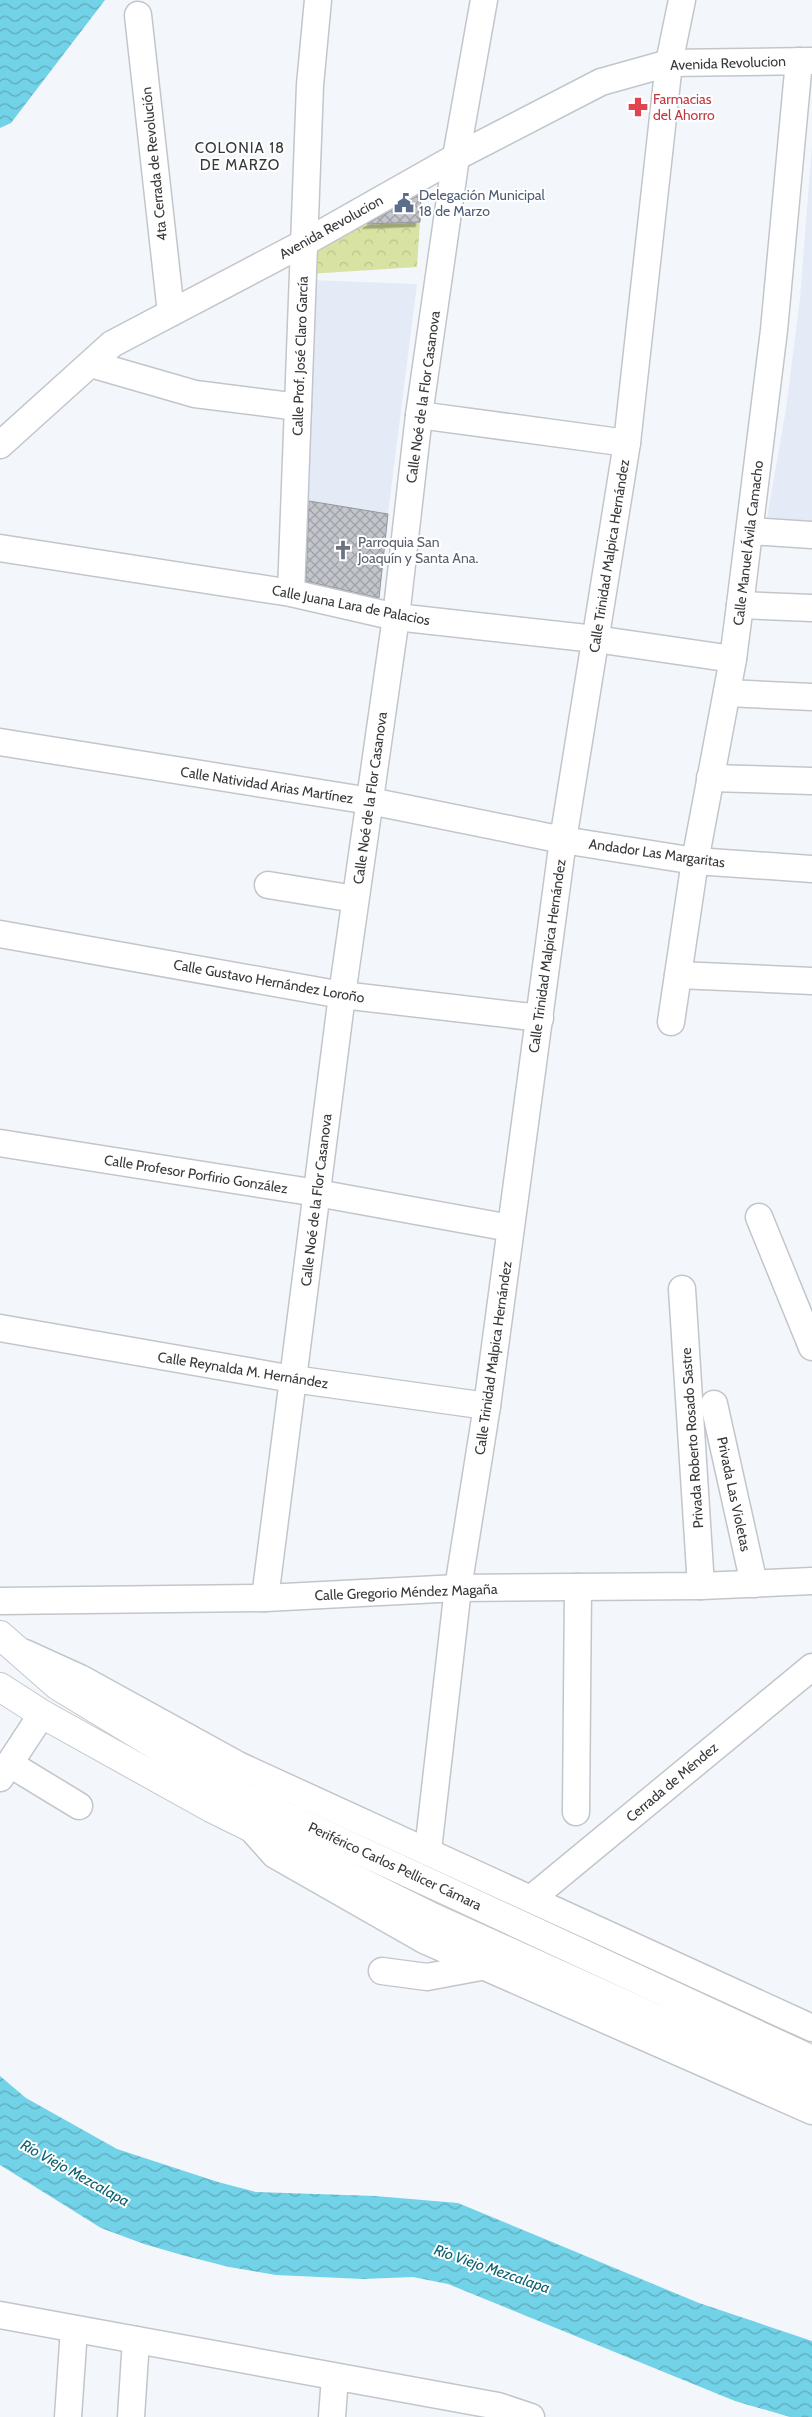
<svg xmlns="http://www.w3.org/2000/svg" width="812" height="2417" viewBox="0 0 812 2417" font-family="Cabin,sans-serif">
  <style>
    .built { fill: #e4ebf7 }
    .park { fill: url(#park-crowns) }
    .water { fill: url(#water-waves) }
    .building { fill: url(#building-cross-hatch); stroke: #94979c; filter: url(#shadow) }
    .lines { fill: none; stroke-linecap: round; stroke-linejoin: round }
    .minor-casing { stroke: #c2c6cb; stroke-width: 29 }
    .major-casing { stroke: #c2c6cb; stroke-width: 30 }
    .minor { stroke: #fff; stroke-width: 26 }
    .major { stroke: #fff; stroke-width: 28 }
    .labels { text-anchor: middle; dominant-baseline: central; stroke-width: 4; stroke-linejoin: round; paint-order: stroke }
    .street-label { font-size: 14px; fill: #38393b; stroke: #fff }
    .health-label { font-size: 14px; fill: #be3a42; stroke: #fff; text-anchor: start }
    .service-label { font-size: 14px; fill: #4e5e75; stroke: #fff; text-anchor: start }
    .worship-label { font-size: 14px; fill: #5b616d; stroke: #fff; text-anchor: start }
    .neighbourhood-label { font-size: 15px; letter-spacing: 1px; fill: #38393b; stroke: #fff }
    .water-label { font-size: 15px; font-style: italic; fill: #0e616f; stroke: #fff }
  </style>
  <defs>
    <pattern id="park-crowns" width="20" height="18" patternUnits="userSpaceOnUse" patternTransform="scale(1.25)"><rect width="20" height="18" fill="#d8e2a3"/><path d="M2 6a3 3 0 1 1 6 0M12 15a3 3 0 1 1 6 0" fill="none" stroke="#bac38d"/></pattern>
    <pattern id="water-waves" width="16" height="10" patternUnits="userSpaceOnUse" patternTransform="scale(1.25)"><rect width="16" height="10" fill="#72d2e7"/><path d="M0 5q4-4 8 0t8 0" fill="none" stroke="#5fabbc"/></pattern>
    <pattern id="building-cross-hatch" width="8" height="8" patternUnits="userSpaceOnUse" patternTransform="scale(1.25)"><rect width="8" height="8" fill="#c2c5cb"/><path d="M0 0l8 8M0 8l8-8" fill="none" stroke="#9fa1a6"/></pattern>
    <filter id="shadow"><feDropShadow dx="-4.5" dy="4.5" stdDeviation="0" flood-color="#0004"/></filter>
  </defs>
  <rect width="100%" height="100%" fill="#f3f7fc"/>
  <!-- built -->
  <g class="built">
    <path d="M812 145V530L765 529 786 409 800 298Z"/>
    <path d="M309 280 417 284 388 514 302 500Z"/>
  </g>
  <!-- park -->
  <path class="park" d="M420 222 417 267 309 274V250L349 225Z"/>
  <!-- water -->
  <g class="water">
    <path d="M0 0H105L11 123 0 128Z"/>
    <path d="M0 2076 26 2098 117 2149 218 2182 256 2192 375 2196 458 2203 699 2303 812 2341V2417H790L735 2401 448 2284 413 2277 363 2279 276 2275 229 2267 182 2255 144 2244 101 2228 0 2165Z"/>
  </g>
  <!-- building -->
  <g class="building">
    <path d="M421 194 420 222 367 224Z"/>
    <path d="M309 501 388 514 379 598 306 581Z"/>
  </g>
  <g class="lines">
    <defs>
      <g id="minor">
        <path d="M138 15 171 313"/>
        <path d="M91 364 195 394 298 407"/>
        <path d="M419 415 627 443"/>
        <path d="M0 445 112 344 304 243 456 157 601 82 669 63 812 61"/>
        <path d="M750 531 812 535"/>
        <path d="M0 548 291 593 396 617 595 639 733 659"/>
        <path d="M291 593 310 85 318 0"/>
        <path d="M740 605 812 608"/>
        <path d="M727 693 812 697"/>
        <path d="M0 742 370 801 563 840 695 861 812 869"/>
        <path d="M710 778 812 781"/>
        <path d="M268 885 355 899"/>
        <path d="M0 934 342 995 540 1018"/>
        <path d="M678 975 812 981"/>
        <path d="M671 1022 695 861 733 659 740 605 774 330 799 61"/>
        <path d="M0 1143 317 1193 510 1228"/>
        <path d="M759 1217 812 1347"/>
        <path d="M682 1289 701 1586"/>
        <path d="M0 1328 293 1379 487 1406"/>
        <path d="M714 1404 754 1584"/>
        <path d="M265 1598 342 995 396 617 419 415 456 157 484 0"/>
        <path d="M0 1601 265 1598 458 1588 701 1586 812 1581"/>
        <path d="M25 1653 80 1678 238 1765 812 2028"/>
        <path d="M10 1764 79 1806"/>
        <path d="M0 1778 42 1714"/>
        <path d="M576 1812 578 1587"/>
        <path d="M250 1827 275 1855 424 1940 812 2111"/>
        <path d="M428 1850 458 1588 487 1406 563 840 627 443 669 63 682 0"/>
        <path d="M532 1898 812 1667"/>
        <path d="M382 1971 427 1977 486 1966 487 1963"/>
        <path d="M0 2315 498 2406 531 2417"/>
        <path d="M68 2417 74 2329"/>
        <path d="M131 2417 136 2340"/>
        <path d="M332 2417 335 2377"/>
      </g>
      <g id="major">
        <path d="M0 1635 58 1686 231 1791 812 2060"/>
        <path d="M0 1687 42 1714 211 1808 434 1918 812 2089"/>
      </g>
    </defs>
    <!-- minor casing -->
    <use href="#minor" class="minor-casing"/>
    <!-- major casing -->
    <use href="#major" class="major-casing"/>
    <!-- minor -->
    <use href="#minor" class="minor"/>
    <!-- major -->
    <use href="#major" class="major"/>
  </g>
  <!-- icons -->
  <defs>
    <symbol id="pharmacy-bare" viewBox="-9 -9 18 18"><path d="M-2-6h4v4h4v4h-4v4h-4v-4h-4v-4h4Z" fill="#e0444e" stroke="#fff" stroke-width="2.5" paint-order="stroke"/></symbol>
    <symbol id="civic-bare" viewBox="-9 -9 18 18"><path d="M-.6-6.5H3V-4.5H.6V-3L4-1V1h2V6H-6V1h2V-1L-.6-3ZM-1.2 2.5V6h2.4V2.5Z" fill="#5c6f8a" stroke="#fff" stroke-width="2.5" paint-order="stroke"/></symbol>
    <symbol id="church-bare" viewBox="-9 -9 18 18"><path d="M-1.2-6h2.4v3.5h3.3v2.4h-3.3V6h-2.4V-.1h-3.3v-2.4h3.3Z" fill="#6b7280" stroke="#fff" stroke-width="2.5" paint-order="stroke"/></symbol>
  </defs>
  <g fill-rule="evenodd">
    <use href="#pharmacy-bare" x="624" y="93" width="28" height="28"/>
    <use href="#civic-bare" x="390" y="189" width="28" height="28"/>
    <use href="#church-bare" x="329" y="536" width="28" height="28"/>
  </g>
  <g class="labels">
    <!-- street labels -->
    <g class="street-label">
      <text transform="translate(728 63) rotate(-2)">Avenida Revolucion</text>
      <text transform="translate(154 164) rotate(-96)">4ta Cerrada de Revolución</text>
      <text transform="translate(331 227) rotate(-29)">Avenida Revolucion</text>
      <text transform="translate(300 356) rotate(-88)">Calle Prof. José Claro García</text>
      <text transform="translate(423 397) rotate(-82)">Calle Noé de la Flor Casanova</text>
      <text transform="translate(748 543) rotate(-83)">Calle Manuel Ávila Camacho</text>
      <text transform="translate(609 556) rotate(-81)">Calle Trinidad Malpica Hernández</text>
      <text transform="translate(351 605) rotate(11)">Calle Juana Lara de Palacios</text>
      <text transform="translate(267 785) rotate(9)">Calle Natividad Arias Martínez</text>
      <text transform="translate(370 798) rotate(-82)">Calle Noé de la Flor Casanova</text>
      <text transform="translate(657 853) rotate(8)">Andador Las Margaritas</text>
      <text transform="translate(547 956) rotate(-82)">Calle Trinidad Malpica Hernández</text>
      <text transform="translate(269 981) rotate(10)">Calle Gustavo Hernández Loroño</text>
      <text transform="translate(196 1174) rotate(9)">Calle Profesor Porfirio González</text>
      <text transform="translate(316 1200) rotate(-83)">Calle Noé de la Flor Casanova</text>
      <text transform="translate(493 1358) rotate(-82)">Calle Trinidad Malpica Hernández</text>
      <text transform="translate(243 1370) rotate(9)">Calle Reynalda M. Hernández</text>
      <text transform="translate(692 1438) rotate(-94)">Privada Roberto Rosado Sastre</text>
      <text transform="translate(734 1494) rotate(78)">Privada Las Violetas</text>
      <text transform="translate(406 1592) rotate(-2)">Calle Gregorio Méndez Magaña</text>
      <text transform="translate(672 1782) rotate(-40)">Cerrada de Méndez</text>
      <text transform="translate(395 1866) rotate(25)">Periférico Carlos Pellicer Cámara</text>
    </g>
    <!-- health labels -->
    <g class="health-label">
      <text x="653" y="99">Farmacias<tspan x="653" dy="16">del Ahorro</tspan></text>
    </g>
    <!-- service labels -->
    <g class="service-label">
      <text x="419" y="195">Delegación Municipal<tspan x="419" dy="16">18 de Marzo</tspan></text>
    </g>
    <!-- worship labels -->
    <g class="worship-label">
      <text x="358" y="542">Parroquia San<tspan x="358" dy="16">Joaquín y Santa Ana.</tspan></text>
    </g>
    <!-- neighbourhood labels -->
    <g class="neighbourhood-label">
      <text x="240" y="148">COLONIA 18<tspan x="240" dy="17">DE MARZO</tspan></text>
    </g>
    <!-- water labels -->
    <g class="water-label">
      <text transform="translate(75 2173) rotate(29)">Río Viejo Mezcalapa</text>
      <text transform="translate(492 2269) rotate(19)">Río Viejo Mezcalapa</text>
    </g>
  </g>
</svg>
